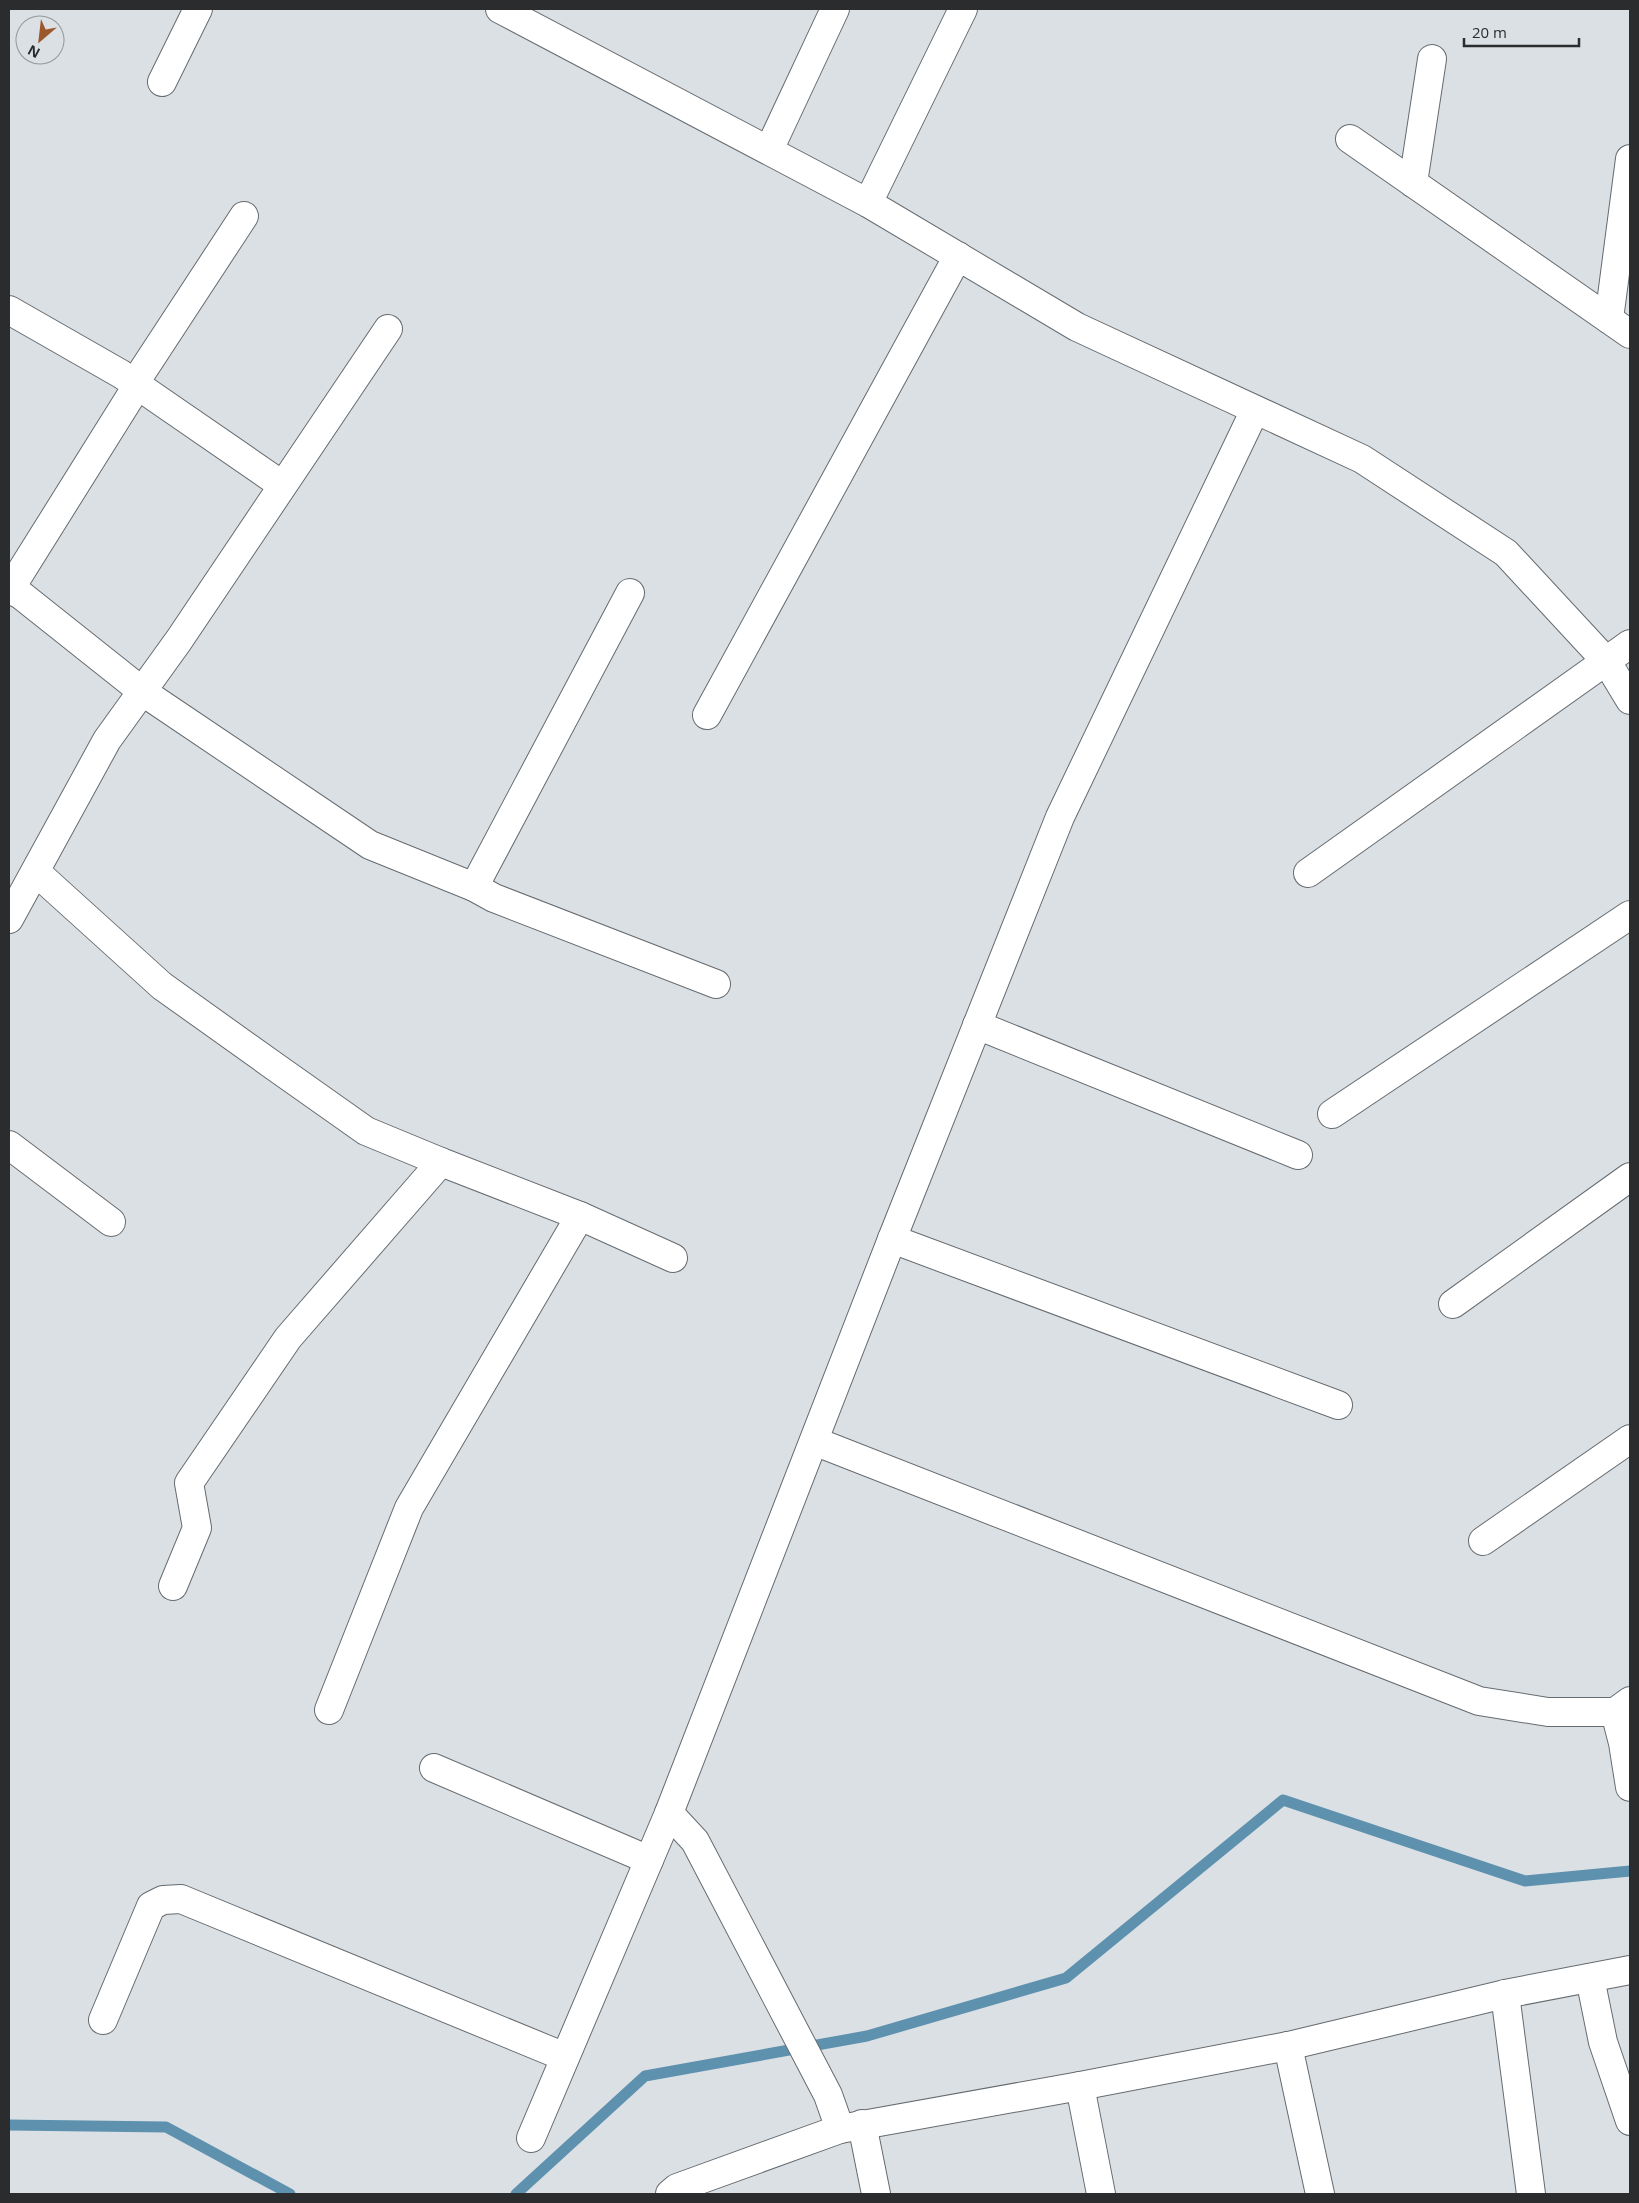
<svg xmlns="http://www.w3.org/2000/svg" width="1639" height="2203" viewBox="0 0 1639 2203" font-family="'Open Sans',sans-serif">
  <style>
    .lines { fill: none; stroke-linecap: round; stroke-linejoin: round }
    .stream { stroke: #5e91ae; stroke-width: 11 }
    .minor-casing { stroke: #666b6f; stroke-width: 30 }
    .minor { stroke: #fff; stroke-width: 28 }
  </style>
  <rect width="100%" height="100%" fill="#dbe0e5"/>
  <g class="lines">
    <!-- stream -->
    <g class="stream">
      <path d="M9 2125 166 2127 290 2194"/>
      <path d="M516 2194 645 2076 867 2036 1066 1978 1283 1800 1525 1881 1630 1871"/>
    </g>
    <defs>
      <g id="minor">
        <path d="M500 9 868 203 1077 327 1362 459 1506 553 1607 662 1630 700"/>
        <path d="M162 82 198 9"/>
        <path d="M1350 139 1630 334"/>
        <path d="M769 150 835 9"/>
        <path d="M1413 183 1432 59"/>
        <path d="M868 203 963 9"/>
        <path d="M9 310 121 374 282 485"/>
        <path d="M1609 319 1630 159"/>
        <path d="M134 384 244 216"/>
        <path d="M9 589 21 595 143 692 370 845 474 887 494 898 716 984"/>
        <path d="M10 589 137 386"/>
        <path d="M707 715 958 256"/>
        <path d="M36 872 162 986 274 1066 366 1131 441 1162 288 1338 189 1483 197 1528 173 1586"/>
        <path d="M1308 873 1630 644"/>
        <path d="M474 887 630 593"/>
        <path d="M9 919 107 740 179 640 388 329"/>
        <path d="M977 1025 1298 1155"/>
        <path d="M1332 1114 1630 915"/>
        <path d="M9 1145 111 1222"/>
        <path d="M441 1162 580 1216 673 1258"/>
        <path d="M892 1239 1338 1405"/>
        <path d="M1453 1304 1630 1177"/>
        <path d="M814 1441 1479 1701 1548 1712H1615L1630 1701"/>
        <path d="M1483 1541 1630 1439"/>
        <path d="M329 1710 409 1508 580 1216"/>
        <path d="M1615 1712 1623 1743 1630 1787"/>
        <path d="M434 1768 649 1860"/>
        <path d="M669 1813 695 1841 828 2095 840 2129"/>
        <path d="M1590 1978 1603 2042 1630 2121"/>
        <path d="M1505 1994 1531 2194"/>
        <path d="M103 2020 151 1906 163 1900 181 1899 565 2057"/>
        <path d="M1288 2046 1320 2194"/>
        <path d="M1080 2086 1101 2194"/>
        <path d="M862 2124 876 2194"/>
        <path d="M531 2138 669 1813 892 1239 1060 817 1255 410"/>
        <path d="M670 2194 677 2188 840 2129 1080 2086 1288 2046 1505 1994 1630 1970"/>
      </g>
    </defs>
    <!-- minor casing -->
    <use href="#minor" class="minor-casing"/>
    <!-- minor -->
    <use href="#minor" class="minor"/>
  </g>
  <!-- border -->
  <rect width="1639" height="2203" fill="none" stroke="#2a2c2e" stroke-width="20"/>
  <!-- north arrow -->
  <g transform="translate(40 40) rotate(208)"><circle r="24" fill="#dbe0e5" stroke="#94989c"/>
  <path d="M0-4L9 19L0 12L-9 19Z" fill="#9c572c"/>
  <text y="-8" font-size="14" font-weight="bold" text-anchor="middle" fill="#2a2c2e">N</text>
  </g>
  <!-- scale -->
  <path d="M1464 38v8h115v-8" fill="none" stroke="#2a2c2e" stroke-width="2.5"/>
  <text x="1472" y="38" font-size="15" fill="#2a2c2e" stroke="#dbe0e5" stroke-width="4" paint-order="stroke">20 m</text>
</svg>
